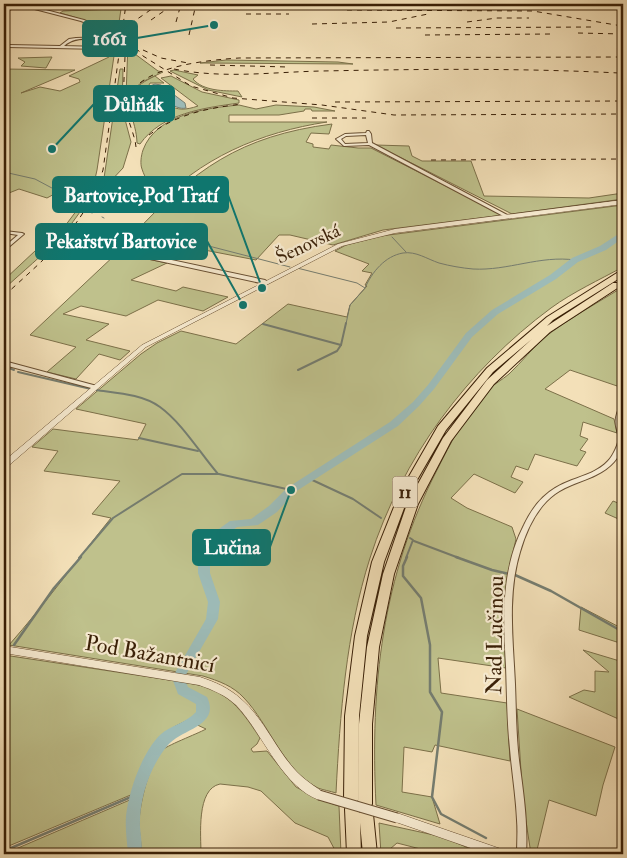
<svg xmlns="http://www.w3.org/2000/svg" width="627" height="858" viewBox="0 0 627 858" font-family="'IM FELL Double Pica',serif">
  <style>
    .green { fill: #bfc18c; stroke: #7c7049 }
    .water { fill: #9dbbb7; stroke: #757d70 }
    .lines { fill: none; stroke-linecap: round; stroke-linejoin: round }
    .stream-far2 { stroke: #757d70; stroke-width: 1 }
    .stream-far1 { stroke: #757d70; stroke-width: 2 }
    .stream { stroke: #757d70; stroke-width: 2.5 }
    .river { fill: #9dbbb7; fill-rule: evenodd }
    .minor-casing { stroke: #684f32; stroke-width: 2 }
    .tertiary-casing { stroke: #684f32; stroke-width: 1 }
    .trunk-casing { stroke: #391f06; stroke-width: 2 }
    .minor { fill: #f7ebd1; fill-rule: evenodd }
    .tertiary { fill: #f7ebd1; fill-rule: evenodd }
    .trunk { fill: #f3e0b8; fill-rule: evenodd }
    .rail { stroke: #391f06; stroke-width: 1; stroke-dasharray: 5 5; stroke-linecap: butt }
    .tertiary-bridge-casing { stroke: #684f32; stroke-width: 11; stroke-linecap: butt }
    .tertiary-bridge { stroke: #f7ebd1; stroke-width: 9 }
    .labels { text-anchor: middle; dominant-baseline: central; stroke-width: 4.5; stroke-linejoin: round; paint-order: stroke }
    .shield { fill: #f7ebd1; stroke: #725c43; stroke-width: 1 }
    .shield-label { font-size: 18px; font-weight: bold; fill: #391f06 }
    .street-label { font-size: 19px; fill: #391f06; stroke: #f7ebd1 }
    .near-street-label { font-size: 22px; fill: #391f06; stroke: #f7ebd1 }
    .leader { fill: none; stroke: #0f766e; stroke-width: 2 }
    .callout-dot { fill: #0f766e; stroke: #f7ebd1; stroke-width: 2 }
    .callout { fill: #0f766e; stroke: #0f766e; stroke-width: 2 }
    .callout-label { font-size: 20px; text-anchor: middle; font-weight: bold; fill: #fff }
  </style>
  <rect width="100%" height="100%" fill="#f3e0b8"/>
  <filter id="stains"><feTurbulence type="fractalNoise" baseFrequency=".004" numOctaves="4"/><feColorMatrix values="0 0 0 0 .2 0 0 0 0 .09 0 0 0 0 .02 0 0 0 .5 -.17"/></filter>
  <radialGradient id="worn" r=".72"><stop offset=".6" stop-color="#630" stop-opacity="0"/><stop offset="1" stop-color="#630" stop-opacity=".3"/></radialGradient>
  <!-- green -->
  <g class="green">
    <path d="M56 4H122L121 7 49 9 45 8Z"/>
    <path d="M115 9H121L97 170C88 222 40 255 4 289V280L51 236 65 226 80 206 58 192 47 198 19 189 4 195V69L75 70 21 93 40 87 60 91 80 82 79 79 69 76 109 57 112 40C101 25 76 17 60 13L63 11Z"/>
    <path d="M128 43 135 54 158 71 163 72 142 82 126 96Z"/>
    <path d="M52 57 46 68 21 66 25 62 18 58Z"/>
    <path d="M226 60 338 62 353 64 200 63Z"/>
    <path d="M120 69H123L122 108 131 142 123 168 107 185H103Z"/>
    <path d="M174 70 198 75 193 79C203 91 224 91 238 91L242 97 208 90 170 71Z"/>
    <path d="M155 76 164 83H150L148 87C167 103 172 115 198 106L161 78 171 76 202 92 239 100V103C204 108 162 113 140 144L137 143C136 110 111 97 155 76Z"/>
    <path d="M239 105 256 109 276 105 314 107 335 111H312L311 109H305L304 111 279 115H229V122H327C261 132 199 158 154 208 157 183 148 188 142 169 140 164 141 156 143 150 156 114 207 108 239 105Z"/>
    <path d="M332 124 329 134 311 133 306 142 313 144V147L329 149 331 145 358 148H371L503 215 383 230 333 245 290 235H279L256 260 132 236C194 169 240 136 332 124Z"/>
    <path d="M376 145 409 146 412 156 422 161H471L484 196 589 198 623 193V199L512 214Z"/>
    <path d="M623 205V267C599 280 573 292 551 308 467 370 402 458 370 558 346 633 340 714 336 793 330 791 323 790 318 788 284 771 269 724 244 698 233 686 219 681 203 676L9 645C45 604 77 560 111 518L92 514 120 481 44 471 58 451 32 447 53 429 138 440 146 424 76 409 141 354 157 343 181 331 236 344 288 304 347 317 350 305 367 286 365 285 372 273 362 271 369 264 335 251 346 245 381 236Z"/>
    <path d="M117 253 167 263 131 280 176 291 183 287 228 297 203 311 158 300 126 316 81 306 63 314 109 324 86 340 130 351 120 360 99 354 76 379 47 372 76 347 30 335Z"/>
    <path d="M623 287V388L570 370 545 389 614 419 617 433 583 422 580 436 588 439 580 450 586 452 577 466 535 454 528 470 516 466 511 477 523 482 515 493 474 474 451 498 467 508 512 527 516 539 507 579 505 649 506 668 438 658 441 693 507 703 510 761 435 745 432 752 404 747 402 792 432 797 440 824 376 805C370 686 382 577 437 470 450 444 467 411 488 390 494 384 502 380 509 374 522 362 533 347 546 336 570 318 597 303 623 287Z"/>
    <path d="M613 501 623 505V521L605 513Z"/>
    <path d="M581 607 623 629V644L579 630Z"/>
    <path d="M583 650 623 662V721L569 697 584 690 595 692V671L609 672Z"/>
    <path d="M4 655 176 681 180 692 199 702 200 710C193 720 181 722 171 729 150 743 137 770 133 794L4 848Z"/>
    <path d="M181 682C224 687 237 703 260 738L257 744 251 749 253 752 267 751 296 787 318 799 339 806 341 854H337L328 837 295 823 261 791 248 787 220 784C196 789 201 836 201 854H141C142 844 139 834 139 824 139 806 149 764 161 751 165 746 197 734 206 729L193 723 204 717 206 709 205 700 184 688Z"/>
    <path d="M517 709 615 747 603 785 596 816 549 800 536 854H531L523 802Z"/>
    <path d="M132 799 128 824 129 854H4Z"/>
    <path d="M379 823 443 837 482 854H440L397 843 390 849V854H381Z"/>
  </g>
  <!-- water -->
  <path class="water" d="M155 84 161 85 185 103 186 108C174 111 159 94 150 86Z"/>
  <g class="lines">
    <!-- stream-far2 -->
    <g class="stream-far2">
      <path d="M4 172 35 179 65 195 83 209"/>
      <path d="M88 211 92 213"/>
      <path d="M102 217 104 218"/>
      <path d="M136 232 147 230 290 267"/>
      <path d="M392 237 406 252"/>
      <path d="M297 268 357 283 365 288C372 272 385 256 403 253 416 251 427 259 439 263 450 266 462 268 473 269 508 271 540 255 575 260"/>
      <path d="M346 324 350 305 365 288"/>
    </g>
    <!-- stream-far1 -->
    <g class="stream-far1">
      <path d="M263 324 341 345"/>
      <path d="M4 366 14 370"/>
      <path d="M298 370 337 351 341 345 346 323"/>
      <path d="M18 372 91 389"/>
      <path d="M96 390C116 393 142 394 160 407 182 423 200 453 218 474"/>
      <path d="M139 438 198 451"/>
      <path d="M308 478 353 499 381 518"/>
      <path d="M414 541 459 558"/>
      <path d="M79 558 113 518 182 474H219L291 490"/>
      <path d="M406 558 413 540 410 538"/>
    </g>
    <!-- stream -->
    <g class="stream">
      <path d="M407 557 403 566V576L421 598 430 645V692L442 712 432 797 441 814 486 838"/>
      <path d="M456 557 492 570 509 574"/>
      <path d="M515 575 551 591 623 632"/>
      <path d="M14 645 54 588 81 557"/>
      <path d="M4 657 7 654"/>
      <path d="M4 851 138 794 141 784"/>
      <path d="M127 854 132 846 135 845"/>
    </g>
    <!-- river -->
    <path class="river" d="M620 233H623V238L606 250 578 262 556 279 498 314 472 337 434 389 419 406 398 426 295 492 277 512 258 525 237 527 224 537 210 558V573L220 602 218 619 184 678 188 687 207 697C221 726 181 729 168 745 150 766 139 799 140 827 141 836 142 845 142 854H128C127 841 125 829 126 816 129 790 142 753 160 735 171 725 186 723 196 712V704L178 694 172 678 206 619 208 602 198 573V558L216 531 230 521 251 519 269 506 287 488 390 422 413 402 428 385 466 333 492 310 550 275 572 258 600 246Z"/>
    <defs>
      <g id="minor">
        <path d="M18 4H23L84 20 95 25 109 34V36L114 41 113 46 111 47H102L104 39C90 39 75 36 64 46L101 47 103 48 101 49 8 47V45H9L60 46 69 39 76 38 105 37 106 36 93 26 81 21 23 6 4 11V9L19 5ZM108 39 110 41 109 45H105Z"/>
        <path d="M367 131H369L371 134 372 143 511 217V218H507L369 145 344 146 336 139 345 134 366 133ZM366 135 368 143 345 144 341 139 346 136Z"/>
        <path d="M5 231 22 233 24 234 4 251V247L18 235 5 233Z"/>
        <path d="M120 249 265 280 268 282 265 284 118 252 117 251Z"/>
        <path d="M4 361 97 386 98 387 95 389 4 365Z"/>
        <path d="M623 404C623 410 621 416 622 423 622 429 624 435 623 442 622 457 609 469 596 475 582 482 567 485 555 494 537 507 526 531 520 552 507 595 513 640 515 684 516 709 516 734 519 760 523 791 528 822 526 854H517C517 843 518 832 517 820 516 796 512 773 510 749 507 721 507 693 506 666 503 617 501 570 524 525 535 502 548 489 572 480 585 475 599 471 608 461 613 456 619 443 619 437 619 436 617 431 617 430 614 421 616 413 621 405Z"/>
      </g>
      <g id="tertiary">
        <path d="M623 200V204L395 233 342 246 146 347 7 467H4V461L142 345 338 244 395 229Z"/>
        <path d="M4 646 200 677C215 682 229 688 241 699 262 717 273 743 290 764 299 776 311 784 323 792L324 795 323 798 319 800C281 786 263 733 236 705 225 695 213 690 199 685L4 653Z"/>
        <path d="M397 813 501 849 505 851 506 854H488L393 821 392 818 393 815Z"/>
      </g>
      <path id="trunk" d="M620 271H623V276L553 320 547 326 613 283H619V287L550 332 494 384 451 441 418 504 394 574 379 647 372 724V804L369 809 373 814 377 854H363L360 823 361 854H347L345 809 347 805 344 800 345 716 355 636 372 562 400 492 438 426 487 368 547 317ZM532 339 487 380 443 438 407 504 383 574 367 647 359 724 358 804 362 809 359 813V809L356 804 358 800 359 716 367 636 384 562 410 492 446 430 493 372Z"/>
    </defs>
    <!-- minor casing -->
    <use href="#minor" class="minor-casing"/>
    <!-- tertiary casing -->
    <use href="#tertiary" class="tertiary-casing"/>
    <!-- trunk casing -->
    <use href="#trunk" class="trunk-casing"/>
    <!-- minor -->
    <use href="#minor" class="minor"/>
    <!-- tertiary -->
    <use href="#tertiary" class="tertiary"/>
    <!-- trunk -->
    <use href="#trunk" class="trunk"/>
    <!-- rail -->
    <g class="rail">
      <path d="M159 4 133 22 130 29 131 42 143 56 191 86 233 98 322 105 394 115 623 114"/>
      <path d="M258 4 297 9H354"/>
      <path d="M535 6 567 4"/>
      <path d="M558 9H623"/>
      <path d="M347 10 533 11 622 26"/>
      <path d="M246 14H289"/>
      <path d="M151 20 174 4"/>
      <path d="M176 22 181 4"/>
      <path d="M467 22 497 18H529"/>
      <path d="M312 24 389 22 428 14"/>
      <path d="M396 28 591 27"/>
      <path d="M578 33 623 34"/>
      <path d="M189 35 196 4"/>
      <path d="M425 35 551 34"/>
      <path d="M143 50 161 58 188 63"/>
      <path d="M210 65 288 67"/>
      <path d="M174 69C224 79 272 72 322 71 421 69 520 68 619 73"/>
      <path d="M123 102 125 57"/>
      <path d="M335 102 623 101"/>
      <path d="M312 118H366"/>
      <path d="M149 135C177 114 208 108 242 104"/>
      <path d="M136 147C135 133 124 116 127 102 135 66 209 60 239 58L623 57"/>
      <path d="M431 160 623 159"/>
      <path d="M4 296C46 257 85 227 103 170L126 4"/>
    </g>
    <defs>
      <path id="tertiary-bridge" d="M319 795 397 818"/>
    </defs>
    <!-- tertiary-bridge casing -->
    <use href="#tertiary-bridge" class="tertiary-bridge-casing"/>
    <!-- tertiary-bridge -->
    <use href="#tertiary-bridge" class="tertiary-bridge"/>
  </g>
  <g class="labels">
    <!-- shield labels -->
    <rect class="shield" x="392.5" y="476.5" width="25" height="31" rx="4"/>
    <g class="shield-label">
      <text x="405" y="492">11</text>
    </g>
    <!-- street labels -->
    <g class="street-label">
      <text transform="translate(308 244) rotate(-25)">Šenovská</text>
    </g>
    <!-- near-street labels -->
    <g class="near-street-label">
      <text transform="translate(495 635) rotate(-89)">Nad Lučinou</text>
      <text transform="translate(150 654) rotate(10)">Pod Bažantnicí</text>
    </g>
  </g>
  <!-- callouts -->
  <path class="leader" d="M214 25L137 38M52 149L94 104M262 288L228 195M243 305L207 241M291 490L270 547"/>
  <g class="callout-dot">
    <circle cx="214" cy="25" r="5"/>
    <circle cx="52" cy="149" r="5"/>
    <circle cx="262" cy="288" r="5"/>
    <circle cx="243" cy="305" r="5"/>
    <circle cx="291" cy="490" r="5"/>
  </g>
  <g class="callout">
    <rect x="83" y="21" width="54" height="35" rx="5"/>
    <rect x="94" y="86" width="80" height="35" rx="5"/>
    <rect x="53" y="177" width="175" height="35" rx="5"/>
    <rect x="36" y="224" width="171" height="35" rx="5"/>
    <rect x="193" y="530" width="77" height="35" rx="5"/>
  </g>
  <g class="callout-label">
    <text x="110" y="45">1661</text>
    <text x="134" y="111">Důlňák</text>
    <text x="141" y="202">Bartovice,Pod Tratí</text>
    <text x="121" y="248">Pekařství Bartovice</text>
    <text x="232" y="554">Lučina</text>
  </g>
  <!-- margin -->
  <rect width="627" height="858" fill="none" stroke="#f3e0b8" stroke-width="20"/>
  <rect x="5" y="5" width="617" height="848" fill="none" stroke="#391f06" stroke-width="2.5"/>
  <rect x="10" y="10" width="607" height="838" fill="none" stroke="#391f06"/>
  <rect width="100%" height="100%" filter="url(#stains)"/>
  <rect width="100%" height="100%" fill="url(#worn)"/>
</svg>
